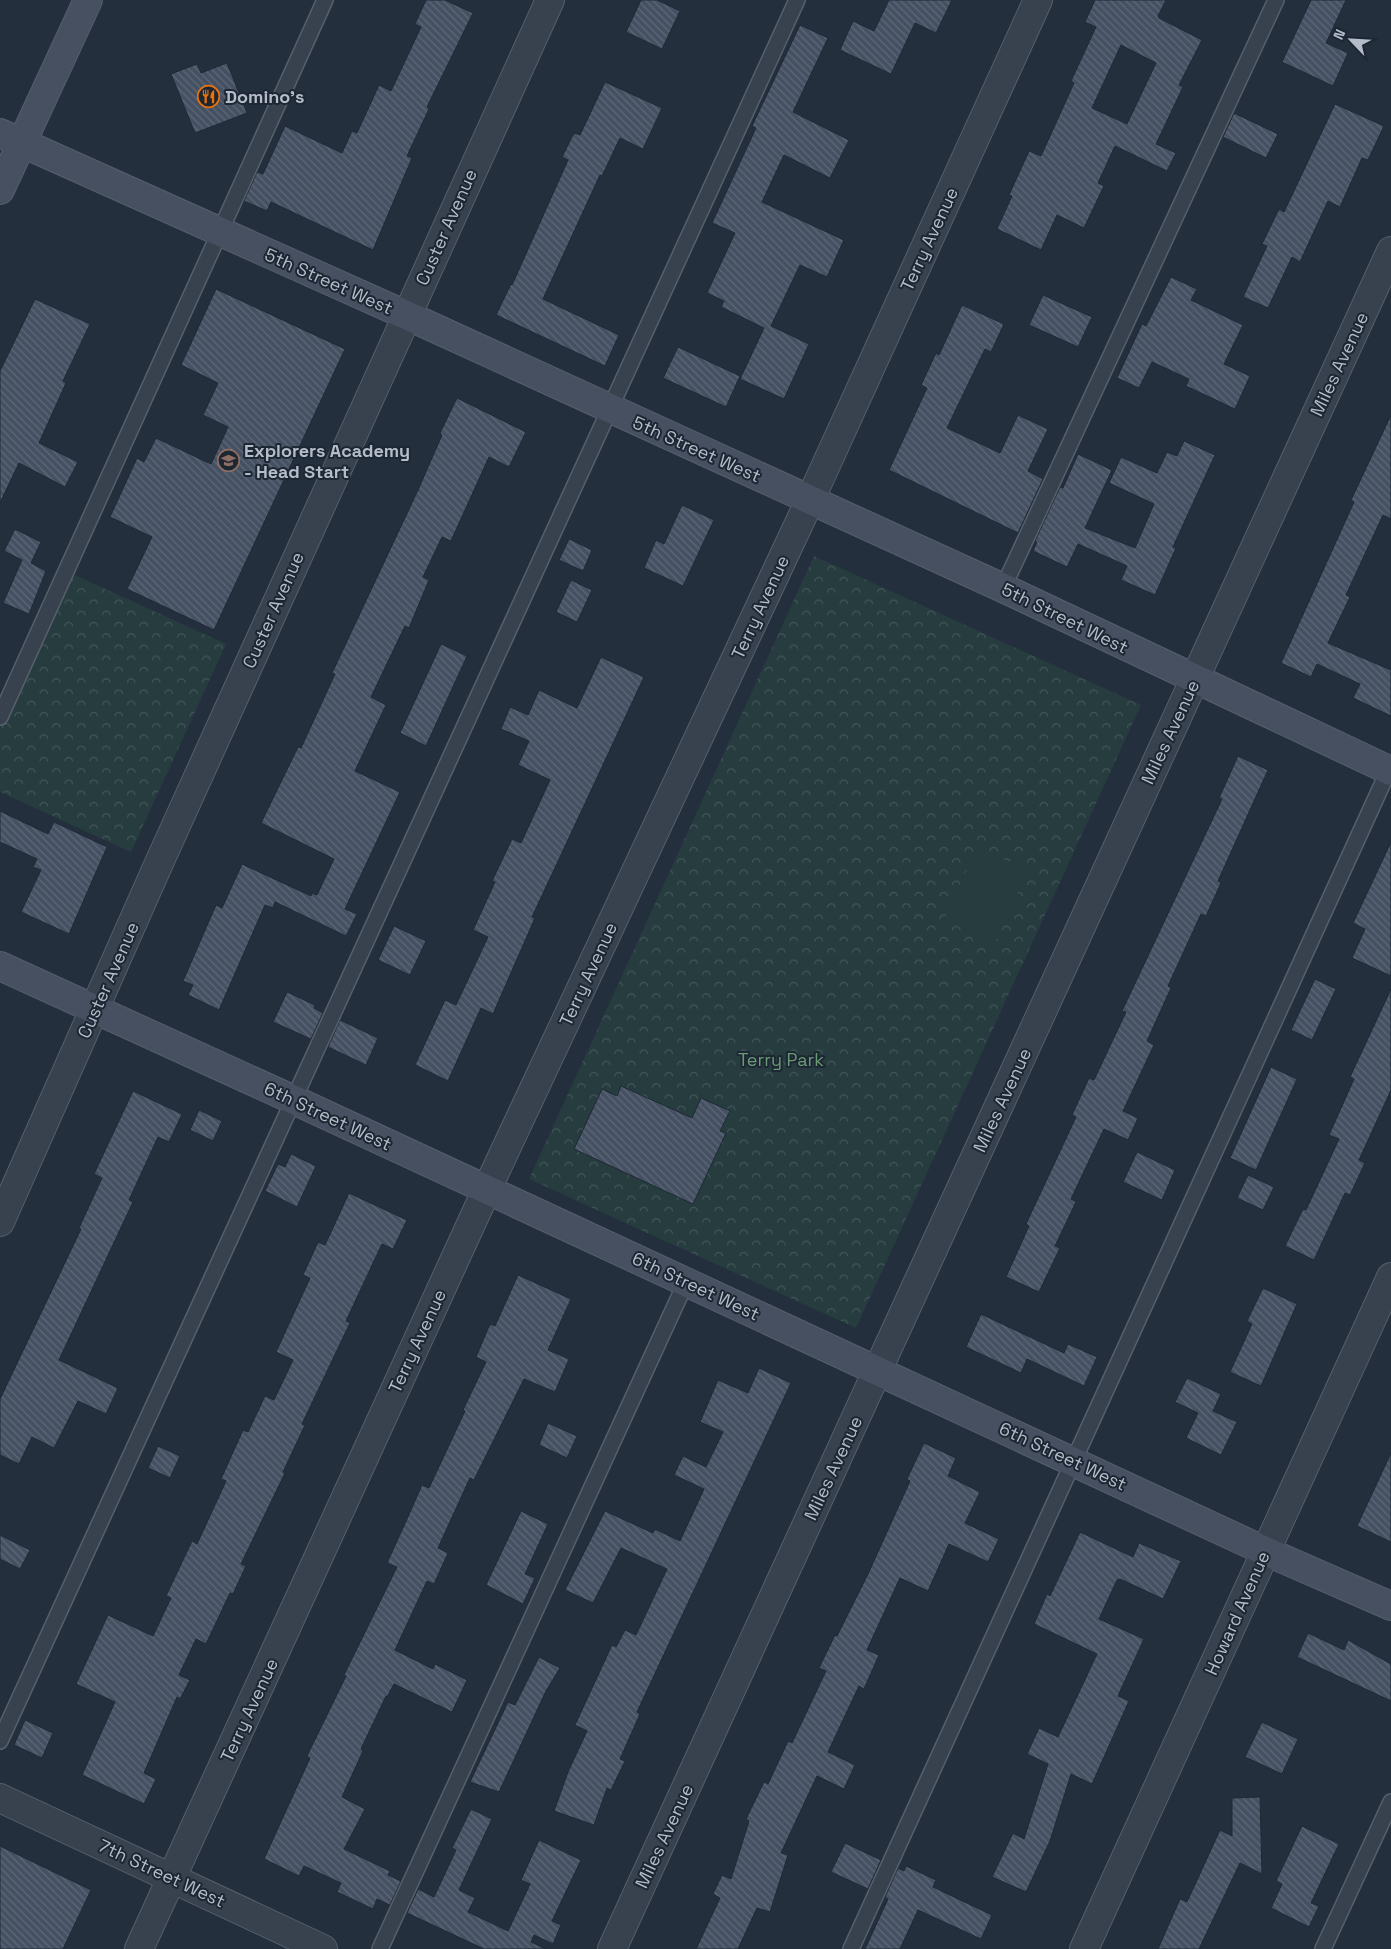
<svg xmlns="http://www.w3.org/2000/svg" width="1391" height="1949" viewBox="0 0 1391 1949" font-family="'Space Grotesk',sans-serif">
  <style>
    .park { fill: url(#park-crowns) }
    .garden { fill: #263c3f }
    .building { fill: url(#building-back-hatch); stroke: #1f2835; fill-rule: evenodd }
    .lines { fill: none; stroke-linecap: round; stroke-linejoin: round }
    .lane-casing { stroke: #565f6c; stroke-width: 18 }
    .street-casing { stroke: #565f6c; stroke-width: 30 }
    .secondary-casing { stroke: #565f6c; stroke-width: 30 }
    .lane { stroke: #38414e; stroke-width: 15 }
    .street { stroke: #38414e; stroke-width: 28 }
    .secondary { stroke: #465061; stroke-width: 28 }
    .labels { text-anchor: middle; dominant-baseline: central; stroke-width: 4; stroke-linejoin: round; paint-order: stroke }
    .poi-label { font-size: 18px; font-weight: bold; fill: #b4bcc9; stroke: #1d2633; text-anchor: start }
    .street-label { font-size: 18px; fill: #b4bcc9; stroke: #1d2633 }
    .park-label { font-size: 18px; fill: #6b9a76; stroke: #1d2633 }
  </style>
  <defs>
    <pattern id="park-crowns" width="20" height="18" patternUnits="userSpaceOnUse" patternTransform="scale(1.25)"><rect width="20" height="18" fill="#263c3f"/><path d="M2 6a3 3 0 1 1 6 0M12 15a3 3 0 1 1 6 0" fill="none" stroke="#435659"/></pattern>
    <pattern id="building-back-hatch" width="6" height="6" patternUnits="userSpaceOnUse" patternTransform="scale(1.25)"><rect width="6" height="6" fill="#455162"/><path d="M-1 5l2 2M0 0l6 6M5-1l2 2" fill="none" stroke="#5d6877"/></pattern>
  </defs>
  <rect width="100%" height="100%" fill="#242f3e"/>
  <!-- park -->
  <g class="park">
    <path d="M814 556 1141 705 856 1328 529 1179Z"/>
    <path d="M66 571 226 644 131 852 0 792V717Z"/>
  </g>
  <!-- garden -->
  <path class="garden" d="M977 847 1028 870 995 943 944 920Z"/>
  <!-- building -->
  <g class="building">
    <path d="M426 0H445L473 13 427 107 429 109 407 156 412 158 373 250 271 202 267 211 244 201 257 172 263 174 285 126 342 153 352 131 357 133 379 85 391 91 421 27 415 24Z"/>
    <path d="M641 0H657L680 11 662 49 626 32Z"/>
    <path d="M889 0H952L936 33 915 23 891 74 840 50 853 21 874 31Z"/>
    <path d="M1095 0H1166L1158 16 1159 18 1202 40 1179 85 1183 87 1156 144 1176 153 1167 171 1115 146 1098 183 1104 186 1084 228 1057 215 1041 250 997 229 1012 196 1009 195 1029 151 1041 156 1074 83 1071 81 1096 27 1085 22ZM1121 45 1156 63 1127 124 1092 108Z"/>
    <path d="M1311 0H1346L1326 43 1348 53 1333 86 1282 62Z"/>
    <path d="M800 25 828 38 793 112 849 140 830 178 784 155 762 202 844 240 827 277 800 265 771 326 809 344 784 399 740 379 764 328 721 307 724 301 707 293 735 233 712 223 756 128 752 126Z"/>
    <path d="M227 63 247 113 195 133 171 74 197 64 201 73Z"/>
    <path d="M605 82 662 108 643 149 620 138 602 176 600 175 543 299 619 335 605 366 496 315 511 284 512 285 568 160 562 157 574 133 580 135Z"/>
    <path d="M1335 104 1384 126 1368 160 1362 158 1340 207 1328 201 1300 262 1292 257 1268 308 1243 297 1267 246 1262 244 1279 209 1284 212Z"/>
    <path d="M1234 113 1278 134 1266 158 1223 137Z"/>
    <path d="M1171 277 1197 289 1191 300 1243 325 1224 364 1250 376 1235 409 1186 386 1189 379 1152 362 1139 388 1117 378 1142 324 1146 326Z"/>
    <path d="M216 289 345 349 214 630 127 589 152 537 110 517 137 458 144 462 156 438 211 464 228 427 203 415 218 383 181 365Z"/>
    <path d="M1043 295 1092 317 1078 347 1029 325Z"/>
    <path d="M35 299 90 324 63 381 66 383 39 443 78 462 65 487 19 463 0 503V371Z"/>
    <path d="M962 305 1004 324 991 352 985 349 947 428 1000 453 1018 415 1048 429 1028 471 1043 479 1018 533 889 470 927 388 921 385 936 353 939 355Z"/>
    <path d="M678 347 740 376 726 407 663 378Z"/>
    <path d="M457 398 526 432 509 467 489 457 451 541 442 537 423 577 429 580 409 628 405 626 371 697 386 705 355 771 400 792 345 909 357 914 346 936 275 902 273 908 265 905 219 1010 188 995 193 985 183 981 216 905 222 908 242 864 311 896 312 893 317 895 334 859 261 823 298 747 301 748 335 674 332 673 418 490 442 435 440 433Z"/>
    <path d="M1391 415V519L1383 515 1346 595 1350 597 1328 643 1391 670V716L1353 698 1360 684 1317 664 1311 677 1281 663 1354 502 1351 500Z"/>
    <path d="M1184 441 1215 455 1173 547 1176 548 1155 595 1121 580 1127 566 1078 544 1067 567 1033 551 1037 542 1035 541 1060 487 1063 488 1078 454 1112 470 1085 528 1135 548 1154 504 1109 483 1121 457 1157 473 1167 452 1177 456Z"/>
    <path d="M682 505 714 520 683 586 644 568 656 540 664 544Z"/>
    <path d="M15 529 41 542 31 563 46 571 29 614 3 603 22 560 4 551Z"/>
    <path d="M569 539 592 550 583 571 559 560Z"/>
    <path d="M571 580 592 590 577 622 556 612Z"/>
    <path d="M441 644 467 656 426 746 400 733Z"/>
    <path d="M601 657 644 677 532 917 535 918 493 1014 481 1008 448 1081 415 1065 445 1000 456 1005 488 937 473 930 495 882 492 881 512 839 521 843 550 780 518 765 529 741 501 729 510 707 528 715 539 690 577 708Z"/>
    <path d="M1238 756 1268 770 1218 881 1221 883 1206 916 1201 914 1168 986 1171 988 1147 1041 1154 1045 1123 1111 1138 1118 1128 1140 1104 1129 1071 1199 1076 1202 1055 1246 1060 1248 1039 1292 1006 1277 1029 1226 1026 1224 1076 1117 1072 1115 1089 1078 1094 1080 1126 1012 1122 1011 1222 799 1219 798Z"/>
    <path d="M0 811 48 834 54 822 107 847 69 934 21 912 41 870 33 867 37 859 0 842Z"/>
    <path d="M1391 842V976L1352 958 1365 929 1353 923Z"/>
    <path d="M394 926 426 941 410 975 378 960Z"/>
    <path d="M1315 979 1336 989 1312 1040 1291 1030Z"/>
    <path d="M1391 989V1090L1359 1160 1365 1163 1350 1195 1345 1193 1314 1260 1285 1246 1303 1209 1306 1210 1339 1139 1329 1135 1354 1079 1350 1077Z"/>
    <path d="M287 992 315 1005 314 1008 323 1013 311 1039 273 1022Z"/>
    <path d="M340 1020 378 1038 366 1065 328 1047Z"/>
    <path d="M1271 1067 1297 1079 1256 1170 1230 1158Z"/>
    <path d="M621 1086 692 1118 701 1098 730 1111 720 1131 726 1133 693 1204 574 1149 602 1089 617 1096Z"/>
    <path d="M133 1091 182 1114 169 1142 158 1137 129 1200 133 1202 59 1360 118 1388 106 1414 78 1401 54 1448 32 1437 19 1464 0 1455V1399L81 1229 79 1228 102 1178 94 1174Z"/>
    <path d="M199 1110 222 1121 213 1141 190 1130Z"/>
    <path d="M1137 1152 1175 1170 1162 1200 1123 1182Z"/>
    <path d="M291 1154 316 1166 297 1207 265 1191 278 1164 285 1167Z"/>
    <path d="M1248 1175 1274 1187 1263 1210 1237 1198Z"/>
    <path d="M349 1193 407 1220 393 1249 382 1244 346 1321 350 1323 302 1424 305 1425 283 1472 285 1473 241 1564 246 1566 233 1594 230 1593 206 1644 196 1639 179 1675 190 1680 180 1699 177 1697 144 1773 156 1779 144 1804 82 1775 115 1702 76 1684 108 1615 153 1636 171 1598 166 1596 192 1541 197 1544 226 1481 221 1479 243 1430 248 1432 265 1396 274 1400 293 1360 276 1352 310 1278 303 1275 318 1242 325 1245Z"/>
    <path d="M518 1275 571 1299 548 1350 569 1359 555 1392 524 1379 474 1480 470 1478 438 1548 448 1553 434 1584 427 1581 395 1650 433 1669 435 1664 467 1680 452 1712 394 1684 387 1697 386 1696 361 1749 363 1751 342 1797 365 1809 344 1849 390 1871 388 1875 401 1881 390 1905 377 1899 373 1909 337 1892 341 1883 304 1866 299 1876 264 1859 310 1758 307 1756 346 1676 344 1675 397 1567 387 1563 407 1519 422 1485 429 1488 465 1411 463 1410 486 1362 476 1357 490 1324 495 1326Z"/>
    <path d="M1263 1288 1297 1304 1261 1386 1230 1372 1252 1324 1247 1321Z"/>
    <path d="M981 1314 1064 1353 1068 1344 1097 1357 1084 1386 1027 1359 1021 1373 966 1347Z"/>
    <path d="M759 1368 791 1383 637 1712 640 1714 620 1759 625 1761 611 1790 607 1788 594 1825 554 1811 568 1772 587 1731 575 1725 612 1645 616 1647 625 1630 636 1635 667 1569 621 1548 593 1603 565 1590 605 1511 653 1533 655 1529 680 1541 704 1489 674 1475 683 1456 706 1467 723 1432 700 1422 718 1380 748 1393Z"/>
    <path d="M1187 1378 1221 1394 1213 1411 1237 1422 1221 1455 1186 1438 1198 1413 1175 1402Z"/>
    <path d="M548 1423 577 1436 567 1458 539 1445Z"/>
    <path d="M924 1443 956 1458 948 1476 980 1492 965 1523 999 1539 988 1562 949 1544 928 1591 900 1578 867 1650 879 1655 864 1689 859 1686 828 1752 855 1765 844 1789 817 1776 781 1853 788 1855 770 1912 757 1908 738 1949H696L720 1898 713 1894 722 1875 731 1879 749 1821 746 1819 764 1782 768 1784 788 1741 792 1743 826 1671 819 1668 835 1635 837 1636 868 1574 910 1481 907 1479Z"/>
    <path d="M158 1446 180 1456 170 1478 148 1468Z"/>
    <path d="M1391 1453V1542L1357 1526Z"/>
    <path d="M521 1511 548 1524 525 1574 535 1578 523 1604 486 1585Z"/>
    <path d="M1080 1532 1133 1557 1139 1543 1181 1561 1163 1599 1120 1579 1117 1580 1099 1619 1144 1639 1118 1696 1129 1701 1092 1784 1071 1774 1050 1841 1026 1892 992 1877 1013 1833 1024 1839 1048 1764 1027 1754 1039 1728 1058 1737 1097 1654 1034 1624 1047 1594 1050 1596Z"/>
    <path d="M0 1535 30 1550 20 1569 0 1559Z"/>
    <path d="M1308 1633 1344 1650 1348 1640 1391 1664V1701L1297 1657Z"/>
    <path d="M539 1657 560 1668 546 1691 499 1792 470 1782 508 1702 515 1705Z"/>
    <path d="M25 1720 53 1733 42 1758 14 1745Z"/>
    <path d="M1262 1722 1298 1739 1282 1774 1245 1757Z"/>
    <path d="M1260 1797 1262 1874 1240 1863 1199 1949H1158L1180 1899 1187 1902 1220 1830 1232 1836V1798Z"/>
    <path d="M471 1809 492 1819 459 1890 475 1898 468 1912 508 1931 530 1884 521 1880 539 1840 581 1860 552 1921 561 1925 553 1944 534 1935 531 1942 546 1949H484L407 1913 418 1889 434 1897 456 1850 452 1848Z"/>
    <path d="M1302 1826 1339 1844 1311 1903 1319 1906 1309 1927 1271 1908 1282 1884 1276 1881Z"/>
    <path d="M845 1843 881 1860 868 1889 831 1872Z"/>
    <path d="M0 1846 91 1890 63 1949H0Z"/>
    <path d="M906 1866 936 1880 933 1887 992 1915 981 1939 918 1910 900 1949H865L888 1899 885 1897 898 1868 904 1871Z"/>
  </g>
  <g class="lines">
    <defs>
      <g id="lane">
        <path d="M1003 588 1276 0"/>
        <path d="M0 717 325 0"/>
        <path d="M0 1741 797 0"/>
        <path d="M380 1949 686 1282"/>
        <path d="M851 1949 1391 765"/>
        <path d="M1323 1949 1391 1802"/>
      </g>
      <g id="street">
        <path d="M0 1222 159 863 550 0"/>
        <path d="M0 1798 323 1949"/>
        <path d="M139 1949 487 1189 810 500 1038 0"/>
        <path d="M612 1949 1391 251"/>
        <path d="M1084 1949 1391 1277"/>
      </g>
      <g id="secondary">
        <path d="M0 133 406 315 1003 588 1391 771"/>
        <path d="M0 190 88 0"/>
        <path d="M0 966 294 1100 1265 1551 1391 1606"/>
      </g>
    </defs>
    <!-- lane casing -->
    <use href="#lane" class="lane-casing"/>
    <!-- street casing -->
    <use href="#street" class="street-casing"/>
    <!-- secondary casing -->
    <use href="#secondary" class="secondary-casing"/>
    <!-- lane -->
    <use href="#lane" class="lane"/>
    <!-- street -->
    <use href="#street" class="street"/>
    <!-- secondary -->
    <use href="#secondary" class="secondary"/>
  </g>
  <!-- icons -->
  <defs>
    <symbol id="restaurant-ring" viewBox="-11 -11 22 22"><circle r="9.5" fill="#1d2633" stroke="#e8710a" stroke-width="1.5"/><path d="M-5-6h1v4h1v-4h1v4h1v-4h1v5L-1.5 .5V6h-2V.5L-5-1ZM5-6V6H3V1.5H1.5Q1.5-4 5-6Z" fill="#e8710a"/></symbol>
    <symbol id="school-ring" viewBox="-11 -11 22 22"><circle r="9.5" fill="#1d2633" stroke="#8d6e63" stroke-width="1.5"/><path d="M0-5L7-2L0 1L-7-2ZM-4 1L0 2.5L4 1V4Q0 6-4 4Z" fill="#8d6e63"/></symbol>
  </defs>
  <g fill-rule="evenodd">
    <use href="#restaurant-ring" x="196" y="84" width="25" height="25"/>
    <use href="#school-ring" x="216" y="448" width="25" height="25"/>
  </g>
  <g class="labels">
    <!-- poi labels -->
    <g class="poi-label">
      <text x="225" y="96">Domino's</text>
      <text x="244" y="450">Explorers Academy<tspan x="244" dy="21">- Head Start</tspan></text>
    </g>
    <!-- street labels -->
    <g class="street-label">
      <text transform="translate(446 227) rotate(-66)">Custer Avenue</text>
      <text transform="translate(929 239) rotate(-65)">Terry Avenue</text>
      <text transform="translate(329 281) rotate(24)">5th Street West</text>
      <text transform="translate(1339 364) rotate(-65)">Miles Avenue</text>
      <text transform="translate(697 449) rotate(24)">5th Street West</text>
      <text transform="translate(760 607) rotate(-65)">Terry Avenue</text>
      <text transform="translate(273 610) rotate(-66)">Custer Avenue</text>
      <text transform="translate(1065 618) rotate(26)">5th Street West</text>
      <text transform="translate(1170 732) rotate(-65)">Miles Avenue</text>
      <text transform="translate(588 974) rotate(-65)">Terry Avenue</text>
      <text transform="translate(108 980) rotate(-66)">Custer Avenue</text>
      <text transform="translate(1002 1100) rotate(-65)">Miles Avenue</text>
      <text transform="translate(328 1116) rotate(25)">6th Street West</text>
      <text transform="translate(696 1286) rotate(25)">6th Street West</text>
      <text transform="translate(417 1341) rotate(-65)">Terry Avenue</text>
      <text transform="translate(1063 1456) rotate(25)">6th Street West</text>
      <text transform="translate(833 1468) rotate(-65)">Miles Avenue</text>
      <text transform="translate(1237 1613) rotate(-66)">Howard Avenue</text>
      <text transform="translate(249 1710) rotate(-65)">Terry Avenue</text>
      <text transform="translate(664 1836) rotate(-65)">Miles Avenue</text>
      <text transform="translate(162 1873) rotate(25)">7th Street West</text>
    </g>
    <!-- park labels -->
    <g class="park-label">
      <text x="781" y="1059">Terry Park</text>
    </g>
  </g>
  <!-- north arrow -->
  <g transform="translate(1351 40) rotate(295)" stroke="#1d2633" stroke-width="4" paint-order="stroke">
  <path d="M0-4L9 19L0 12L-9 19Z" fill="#b4bcc9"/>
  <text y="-8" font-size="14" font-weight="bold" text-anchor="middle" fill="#b4bcc9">N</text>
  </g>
</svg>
